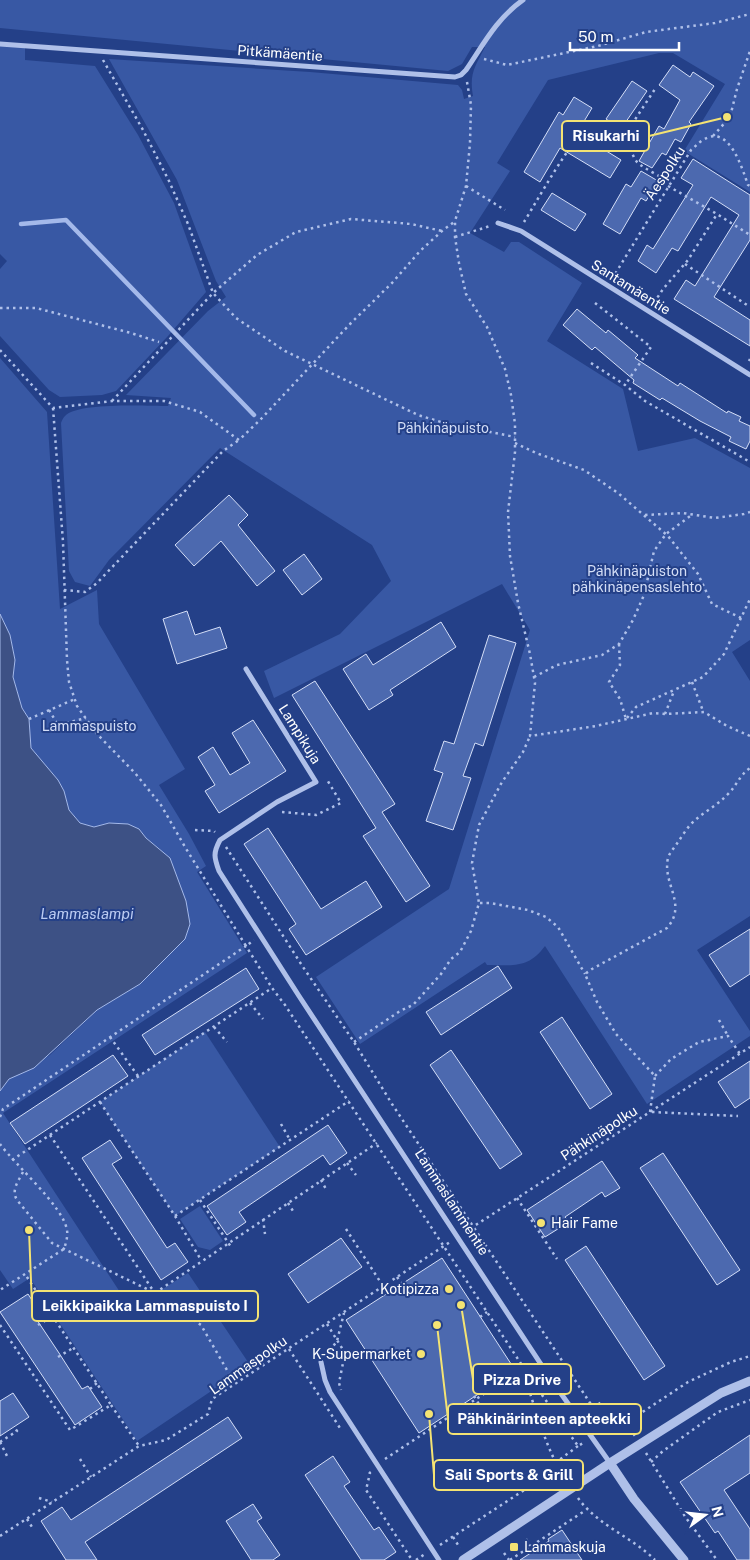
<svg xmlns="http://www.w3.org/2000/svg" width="750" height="1560" viewBox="0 0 750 1560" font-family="'Public Sans',sans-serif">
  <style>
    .green { fill: #3858a4 }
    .water { fill: #3d5185; stroke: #a4b9ea }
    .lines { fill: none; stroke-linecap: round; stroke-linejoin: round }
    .stream { stroke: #a4b9ea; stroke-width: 4.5 }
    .building { fill: #4c69af; stroke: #d4def7 }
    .path { stroke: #afc0e9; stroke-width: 2.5; stroke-dasharray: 2.5 4; stroke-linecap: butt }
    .minor { stroke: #afc0e9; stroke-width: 5 }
    .tertiary { stroke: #afc0e9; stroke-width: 9 }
    .poi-dot { fill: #f4e373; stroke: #244088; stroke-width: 2 }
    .labels { text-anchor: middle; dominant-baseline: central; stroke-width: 4; stroke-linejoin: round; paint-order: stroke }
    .street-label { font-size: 14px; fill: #fff; stroke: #244088 }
    .park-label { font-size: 14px; fill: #d4def7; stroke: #244088 }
    .poi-label { font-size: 14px; fill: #fff; stroke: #244088; text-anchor: start }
    .water-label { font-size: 15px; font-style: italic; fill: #bbcbf1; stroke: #244088 }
    .leader { fill: none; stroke: #f4e373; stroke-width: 2 }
    .callout-dot { fill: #f4e373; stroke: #244088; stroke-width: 2 }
    .callout { fill: #244088; stroke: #f4e373; stroke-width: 2 }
    .callout-label { font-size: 15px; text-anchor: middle; font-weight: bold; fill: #fff }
  </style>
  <rect width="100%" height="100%" fill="#244088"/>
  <!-- green -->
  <g class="green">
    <path d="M0 0H750V192L684 151 725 84 673 53H659L548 80 497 163 510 171 470 233 504 252 511 242H519L582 283 547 341 623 389 638 451 695 438 750 468V640L732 652 750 681V916L697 950 750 1031V1036L647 1104 545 946C528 969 513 965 487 965L485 962 360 1044 316 977 449 889 530 630 502 584 274 698 264 671 340 634 391 581 372 545 220 448 109 560 90 586 75 582 69 571 61 423C62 420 63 418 65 416 77 402 148 406 168 406L171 398 126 395 208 311 226 297 216 281 177 180 109 59 310 72 458 85 462 90 464 99 473 96C469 73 475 67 485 47H472L462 64 448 71 0 28Z"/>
    <path d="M0 44 25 46V60L95 66 138 135 174 203 206 292 168 336 116 391 102 395 60 397 49 390 0 336V269L7 261 0 254Z"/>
    <path d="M0 358 47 412 60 609 97 590 99 624 185 769 159 785 189 834 206 866 197 872 247 953 3 1113 131 1309 188 1273 250 1365 137 1441 30 1278 13 1289 0 1270V1091L9 1079 50 1055 97 1010 140 984 185 939 160 849 146 838 139 829 109 823 95 827 80 823 69 810 64 791 58 780 31 748 29 719 22 708 13 677 15 660 10 635 0 614Z"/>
    <path d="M205 1032 280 1147 175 1216 100 1102Z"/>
    <path d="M200 1206 223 1241 210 1250 198 1247 180 1219Z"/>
  </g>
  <!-- water -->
  <path class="water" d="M0 614 10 635 15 660 13 677 22 708 29 719 31 748 58 780 64 791 69 810 80 823 94 827 109 823 128 824 139 829 146 838 170 858 186 901 190 924 185 939 140 984 97 1010 34 1068 9 1079 0 1091Z"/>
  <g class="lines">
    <!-- stream -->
    <path class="stream" d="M21 224 66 220 254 415"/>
  </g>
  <!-- building -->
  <g class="building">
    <path d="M673 65 690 77 693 72 714 86 689 122 691 124 681 142 675 139 666 155 662 153 652 168 639 161 659 126 664 129 680 100 659 85Z"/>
    <path d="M632 81 647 91 621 129 606 119Z"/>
    <path d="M574 97 592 108 577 133 621 160 610 178 560 148 540 182 524 172 559 112 563 115Z"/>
    <path d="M693 159 750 195V240L714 297 750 320V346L674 299 686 280 695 286 739 215 711 197 678 251 672 248 656 273 638 261 647 245 653 249 693 185 681 178Z"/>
    <path d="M641 171 658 181 646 201 641 198 620 234 603 224 626 184 631 187Z"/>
    <path d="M552 193 586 214 575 231 541 210Z"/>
    <path d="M577 309 606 333 608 330 638 355 635 358 678 386 680 383 727 413 728 411 741 417 739 421 750 426V441L746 449 729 441 731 437 700 421 662 398 660 400 633 383 634 380 595 347 592 350 563 325Z"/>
    <path d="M229 495 248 515 238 525 275 571 257 586 221 541 194 566 175 545Z"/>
    <path d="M304 554 322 579 302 595 283 570Z"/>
    <path d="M187 611 195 635 220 627 227 648 177 664 163 619Z"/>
    <path d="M441 622 456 647 390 690 393 695 369 710 343 669 366 654 373 665Z"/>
    <path d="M489 635 516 643 483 746 475 743 463 776 471 778 453 830 426 821 443 773 434 770 444 741 454 744Z"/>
    <path d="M315 681 395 804 382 812 430 886 406 902 363 836 376 828 292 695Z"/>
    <path d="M253 720 286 771 219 813 205 791 215 785 198 757 213 747 230 775 250 763 232 733Z"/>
    <path d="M268 828 321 909 366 881 382 907 306 955 289 929 296 924 244 844Z"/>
    <path d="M750 929V974L730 987 709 955Z"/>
    <path d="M498 966 512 988 441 1035 426 1012Z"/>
    <path d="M246 968 259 989 155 1055 142 1035Z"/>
    <path d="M562 1017 612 1094 590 1109 540 1032Z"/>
    <path d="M451 1050 522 1154 500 1169 430 1065Z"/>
    <path d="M113 1055 128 1076 25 1144 10 1123Z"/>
    <path d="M750 1061V1098L735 1108 718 1082Z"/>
    <path d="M328 1125 347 1153 330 1165 323 1155 239 1212 246 1222 227 1235 207 1206Z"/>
    <path d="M110 1140 122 1158 112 1164 167 1248 175 1243 188 1262 161 1280 82 1158Z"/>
    <path d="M663 1153 740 1270 717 1285 640 1168Z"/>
    <path d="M602 1161 620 1188 605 1197 602 1192 565 1217 569 1222 545 1237 527 1210Z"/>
    <path d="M341 1238 362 1267 308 1303 288 1274Z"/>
    <path d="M586 1246 665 1366 644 1380 565 1260Z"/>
    <path d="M442 1258 515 1370 419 1433 346 1320Z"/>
    <path d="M28 1294 43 1317 37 1320 59 1353 82 1389 88 1386 102 1407 75 1425 0 1312Z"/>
    <path d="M13 1393 29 1417 0 1436V1401Z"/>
    <path d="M228 1417 242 1438 85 1542 97 1560H66L41 1521 62 1507 71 1520Z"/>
    <path d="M750 1435V1473L724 1490 750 1529V1560H737L718 1531 715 1533 680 1482Z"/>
    <path d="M333 1456 350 1482 344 1486 374 1530 379 1527 396 1552 384 1560H361L305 1475Z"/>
    <path d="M253 1504 262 1518 257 1521 280 1555 273 1560H251L226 1521Z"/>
    <path d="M562 1530 582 1560H520L549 1541 548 1539Z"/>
  </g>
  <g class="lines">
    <!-- path -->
    <g class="path">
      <path d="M484 59 507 65 598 46 646 32 715 23 750 14"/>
      <path d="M103 60 143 130 169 181 188 224 213 293 236 318 285 351 418 415 441 422 515 437"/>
      <path d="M467 82 471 105 470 143 466 186 455 221V237L459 263 466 294 487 327 505 369 511 395 515 424V452L508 512 510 556 518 603 530 654 535 683 530 736 596 726 653 713 665 714 704 712 727 726 750 736"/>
      <path d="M713 136 730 117 737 89 750 51"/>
      <path d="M621 141 655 89"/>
      <path d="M466 186 505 210"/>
      <path d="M668 186 717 214 750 235"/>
      <path d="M524 222C534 206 573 136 587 129 598 124 620 138 628 146 632 150 633 158 637 162 643 168 663 178 670 182"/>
      <path d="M455 237 490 226"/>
      <path d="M685 264 750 307"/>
      <path d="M612 279 691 150C695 147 698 143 703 140 729 123 742 168 748 185L750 186"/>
      <path d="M595 303 651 347 625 385"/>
      <path d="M654 303 663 289 688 260 717 214"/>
      <path d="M0 308H36L131 333 159 342"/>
      <path d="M0 350 53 408 112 401H164L200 412 239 440 261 419 350 324 392 283 420 251 442 231 454 222"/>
      <path d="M749 361 750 359"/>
      <path d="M591 363 625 385 645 401 750 462"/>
      <path d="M112 401 213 293 257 255 296 232 351 219 411 224 442 231"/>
      <path d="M53 408 63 542 67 660 69 682 77 706 97 734 135 773 161 805 185 847 246 946 254 940"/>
      <path d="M515 443 536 453 584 470 618 493 668 536 698 574 712 604 741 618"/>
      <path d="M645 515 683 513 715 518 744 514 750 512"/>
      <path d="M64 590 85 592 97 583 223 451 239 440"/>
      <path d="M619 644 620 665 609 682 620 699 626 719"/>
      <path d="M534 677 557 665 602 655 619 644 633 620 644 595 654 551 666 534 693 514"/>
      <path d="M692 682 703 711"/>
      <path d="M49 710 58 725 86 718"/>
      <path d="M665 714 674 691"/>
      <path d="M627 718 636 707 703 677 724 654 750 599"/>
      <path d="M29 719 75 699"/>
      <path d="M282 812 316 815 341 803 326 778"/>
      <path d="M195 830 214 831 215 832"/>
      <path d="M226 847 303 967 354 1042 392 1104 606 1427H618L626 1423 688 1382 731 1362 750 1356"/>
      <path d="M480 903H490L528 910 546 917 558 927 585 974"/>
      <path d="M250 1003 263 1019"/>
      <path d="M719 1020 728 1036"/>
      <path d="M214 1027 227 1042"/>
      <path d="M110 1037 138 1076"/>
      <path d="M354 1042 400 1011 413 1005 441 974 451 959 460 952 471 931 479 903 472 863 479 825 502 782 523 752 530 736"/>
      <path d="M655 1076 671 1059 699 1042 728 1036 740 1054"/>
      <path d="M100 1102 175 1216 201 1260"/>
      <path d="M650 1112 655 1076 616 1034 597 1002 585 974 592 969 667 928C688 904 662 884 668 858 669 854 673 849 676 845 681 838 686 829 692 823 703 812 717 806 728 794 737 785 739 776 750 768"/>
      <path d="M652 1112 738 1116"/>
      <path d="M0 1117 3 1109 246 946 272 988 285 1005 535 1385 529 1390C539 1421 548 1452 565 1479"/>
      <path d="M281 1124 290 1140"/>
      <path d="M50 1135 154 1292"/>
      <path d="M0 1144C16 1166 63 1206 67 1230 68 1236 66 1243 64 1249L0 1290"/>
      <path d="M12 1160 272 988"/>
      <path d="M347 1163 356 1175"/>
      <path d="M23 1172C18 1182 11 1190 17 1200L52 1243 155 1293 201 1325 235 1384"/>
      <path d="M321 1180 327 1191"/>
      <path d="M517 1198 557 1259"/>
      <path d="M200 1200 231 1247"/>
      <path d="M288 1203 293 1211"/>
      <path d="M175 1216 349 1101"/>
      <path d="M263 1219 265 1234"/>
      <path d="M346 1229 383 1286"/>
      <path d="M465 1232 750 1047"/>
      <path d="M397 1277 402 1284"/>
      <path d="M155 1293 377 1143"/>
      <path d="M480 1317 487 1312"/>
      <path d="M327 1324 345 1353 339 1383 341 1390"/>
      <path d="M0 1325 70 1430 111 1405 25 1274"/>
      <path d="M38 1325 53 1316"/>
      <path d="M289 1349 340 1428"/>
      <path d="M326 1356 337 1341 344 1313"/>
      <path d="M58 1357 73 1348"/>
      <path d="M558 1373 567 1368"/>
      <path d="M542 1382 535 1385 578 1446 585 1442"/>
      <path d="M90 1389 97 1383"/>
      <path d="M474 1396 486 1416"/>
      <path d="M111 1405 139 1446"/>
      <path d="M593 1408 603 1401"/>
      <path d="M626 1423 635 1436"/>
      <path d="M0 1442 17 1431 14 1427"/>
      <path d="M0 1442 7 1456"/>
      <path d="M646 1453 686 1518 717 1560"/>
      <path d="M80 1459 91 1477"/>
      <path d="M385 1459 505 1380 529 1390"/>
      <path d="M651 1462 663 1451 718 1412 750 1400"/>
      <path d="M555 1463 578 1446"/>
      <path d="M369 1472 370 1473 366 1490 412 1560"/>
      <path d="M39 1498 52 1502"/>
      <path d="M578 1498C597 1525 632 1537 655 1560"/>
      <path d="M27 1519 32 1527"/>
      <path d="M0 1536 139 1446 166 1440 208 1414 212 1399 450 1242"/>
      <path d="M453 1537 460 1548"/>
      <path d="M526 1539 530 1546"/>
      <path d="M440 1545 558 1468"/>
      <path d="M504 1553 509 1560"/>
      <path d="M416 1560 425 1554"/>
      <path d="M510 1560 586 1510"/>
    </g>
    <!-- minor -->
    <g class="minor">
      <path d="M0 44 455 77 461 75 466 70C483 45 497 18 523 0"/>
      <path d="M498 223 521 231 750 375"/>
      <path d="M246 669 316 782 277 802 220 840C213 853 214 857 219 871L299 996 550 1378 610 1463"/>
      <path d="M321 1362 325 1380 330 1392 439 1560"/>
    </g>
    <!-- tertiary -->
    <g class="tertiary">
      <path d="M610 1463 634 1499 684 1560"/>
      <path d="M463 1560 610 1463 721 1393 750 1381"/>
    </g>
  </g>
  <!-- markers -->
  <g class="poi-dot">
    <circle cx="541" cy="1223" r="5"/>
    <circle cx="449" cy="1289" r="5"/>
    <circle cx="421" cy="1354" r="5"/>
    <rect x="509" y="1542" width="10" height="10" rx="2.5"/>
  </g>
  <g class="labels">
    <!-- street labels -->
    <g class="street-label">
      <text transform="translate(280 53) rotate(4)">Pitkämäentie</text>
      <text transform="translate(665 173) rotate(-57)">Äespolku</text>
      <text transform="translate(631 287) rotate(32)">Santamäentie</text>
      <text transform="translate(300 734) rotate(58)">Lampikuja</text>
      <text transform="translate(599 1133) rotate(-33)">Pähkinäpolku</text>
      <text transform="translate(452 1202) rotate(57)">Lammaslammentie</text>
      <text transform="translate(248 1365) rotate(-35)">Lammaspolku</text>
    </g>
    <!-- park labels -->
    <g class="park-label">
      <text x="443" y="428">Pähkinäpuisto</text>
      <text x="637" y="571">Pähkinäpuiston<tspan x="637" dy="16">pähkinäpensaslehto</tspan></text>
      <text x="89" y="726">Lammaspuisto</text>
    </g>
    <!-- poi labels -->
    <g class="poi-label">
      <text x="551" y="1223">Hair Fame</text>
      <text x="439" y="1289" text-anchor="end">Kotipizza</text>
      <text x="411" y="1354" text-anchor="end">K-Supermarket</text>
      <text x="524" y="1547">Lammaskuja</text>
    </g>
    <!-- water labels -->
    <g class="water-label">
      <text x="87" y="913">Lammaslampi</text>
    </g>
  </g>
  <!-- callouts -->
  <path class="leader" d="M727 117L649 136M29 1230L32 1306M461 1305L473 1379M437 1325L448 1419M429 1414L434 1475"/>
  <g class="callout-dot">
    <circle cx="727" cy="117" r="5"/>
    <circle cx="29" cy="1230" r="5"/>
    <circle cx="461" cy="1305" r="5"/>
    <circle cx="437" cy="1325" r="5"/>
    <circle cx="429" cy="1414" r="5"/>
  </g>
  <g class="callout">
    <rect x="562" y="121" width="87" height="30" rx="5"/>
    <rect x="32" y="1291" width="226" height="30" rx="5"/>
    <rect x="473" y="1364" width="98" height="30" rx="5"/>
    <rect x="448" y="1404" width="193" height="30" rx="5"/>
    <rect x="434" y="1460" width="149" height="30" rx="5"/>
  </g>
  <g class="callout-label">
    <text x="606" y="141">Risukarhi</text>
    <text x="145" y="1311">Leikkipaikka Lammaspuisto I</text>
    <text x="522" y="1385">Pizza Drive</text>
    <text x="544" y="1424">Pähkinärinteen apteekki</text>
    <text x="509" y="1480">Sali Sports &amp; Grill</text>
  </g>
  <!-- north arrow -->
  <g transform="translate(705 1515) rotate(75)" stroke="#244088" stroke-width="4" paint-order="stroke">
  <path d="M0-4L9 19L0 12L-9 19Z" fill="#ffffff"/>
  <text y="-8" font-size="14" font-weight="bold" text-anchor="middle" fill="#ffffff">N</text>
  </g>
  <!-- scale -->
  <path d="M570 42v8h109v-8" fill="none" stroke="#ffffff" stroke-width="2.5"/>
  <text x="578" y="42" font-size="15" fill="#ffffff" stroke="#244088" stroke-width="4" paint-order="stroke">50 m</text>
</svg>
